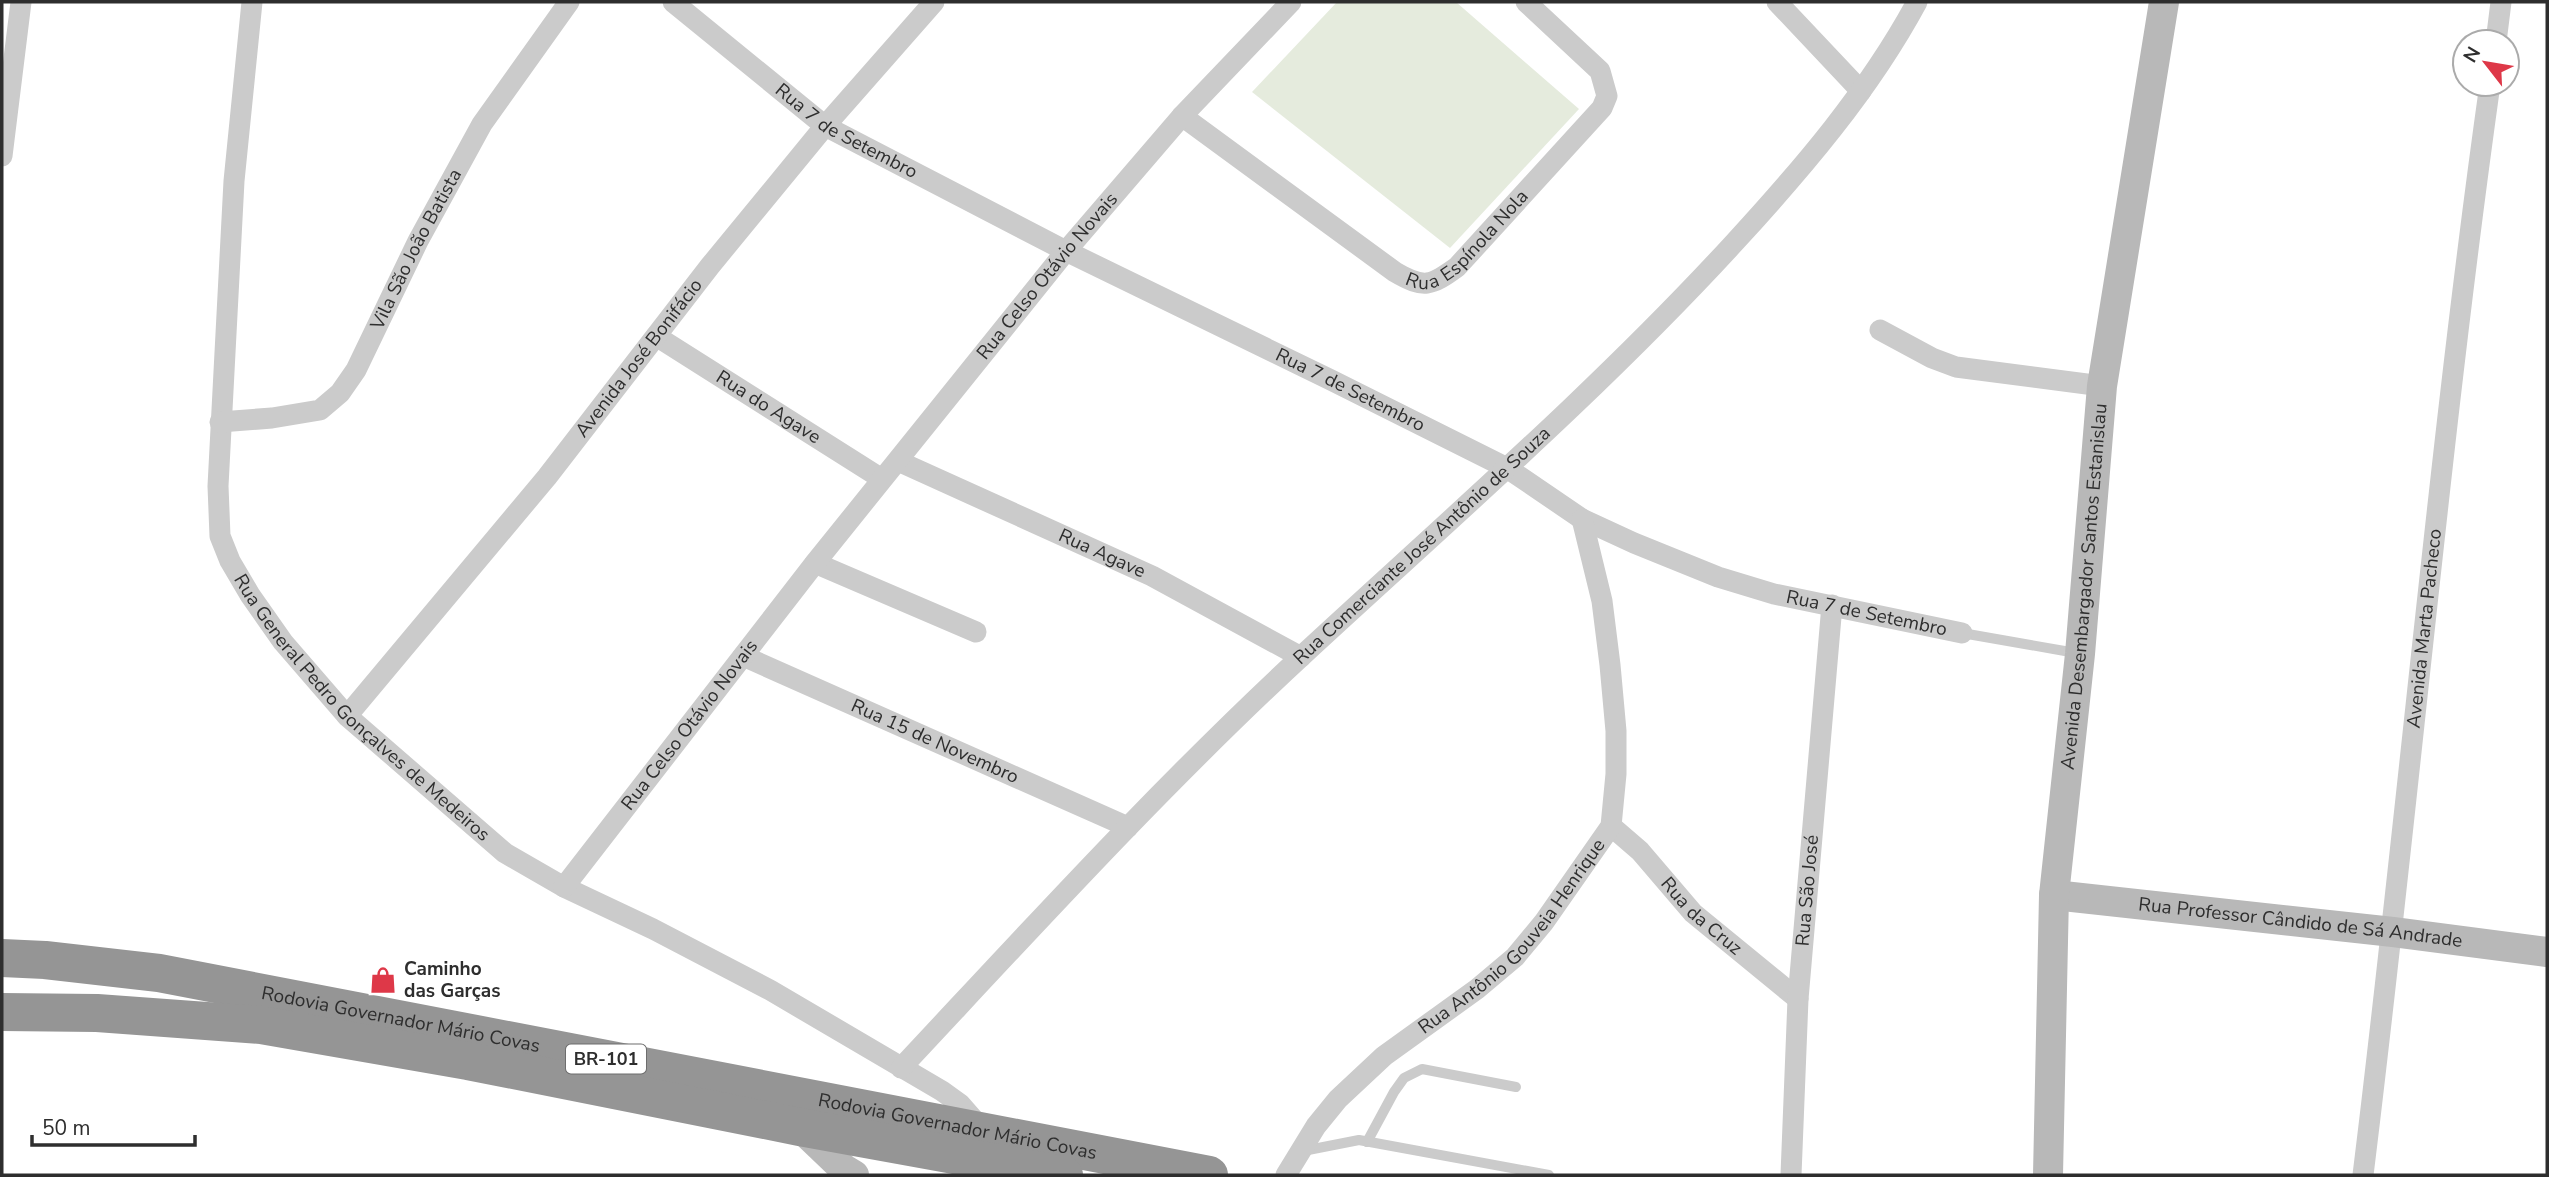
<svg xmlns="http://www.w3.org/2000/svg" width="2549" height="1177" viewBox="0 0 2549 1177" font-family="'Nunito Sans',sans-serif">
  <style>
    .green { fill: #e5ebdd }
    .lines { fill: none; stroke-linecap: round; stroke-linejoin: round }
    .lane { stroke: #cbcbcb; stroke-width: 10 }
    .street { stroke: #cbcbcb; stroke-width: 21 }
    .secondary { stroke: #b8b8b8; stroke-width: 30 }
    .highway { stroke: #959595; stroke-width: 38 }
    .labels { text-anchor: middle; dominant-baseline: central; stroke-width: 7; stroke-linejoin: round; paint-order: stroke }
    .shield { fill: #fff; stroke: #6d6d6d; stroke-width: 2 }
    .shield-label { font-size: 18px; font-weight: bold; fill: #2e2e2e }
    .street-label { font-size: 19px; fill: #2e2e2e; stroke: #fff }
    .poi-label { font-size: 19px; font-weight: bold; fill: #2e2e2e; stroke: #fff; text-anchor: start }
  </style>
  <rect width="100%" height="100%" fill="#fff"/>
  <!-- green -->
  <path class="green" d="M1337 2H1456L1579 109 1450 248 1252 92Z"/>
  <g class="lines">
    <!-- lane -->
    <g class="lane">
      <path d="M1962 633 2076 653"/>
      <path d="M1367 1142 1394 1092 1404 1078 1422 1069 1516 1087"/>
      <path d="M1303 1151 1359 1140 1549 1175"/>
    </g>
    <!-- street -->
    <g class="street">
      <path id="s1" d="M252 2 234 181 218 486 220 536 230 561 250 595 283 642 347 716 505 853 564 887 653 929 770 990 942 1091 960 1104 981 1128"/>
      <path id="s2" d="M673 2 825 126 1066 251 1331 380 1507 468 1582 519 1634 543 1718 577 1774 594 1962 633"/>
      <path d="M1777 2 1861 91"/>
      <path d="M2496 42 2501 2"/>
      <path id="s3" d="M1182 116 1395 272C1424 289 1431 286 1457 267L1602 108 1607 96 1600 71 1526 2"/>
      <path d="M2 156 21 2"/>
      <path d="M1880 330 1932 358 1956 367 2102 386"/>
      <path id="s4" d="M656 336 882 479"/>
      <path id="s5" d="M220 422 272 418 320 410 340 393 356 370 418 241 482 124 569 2"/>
      <path id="s6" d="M898 461 1152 576 1301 657"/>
      <path d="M815 563 976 632"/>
      <path id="s7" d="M743 656 1128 827"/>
      <path id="s8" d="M347 716 547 477 710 266 825 126 934 2"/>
      <path id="s9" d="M1611 826 1640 851 1693 913 1798 999"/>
      <path id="s10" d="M564 887 815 563 1066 251 1182 116 1291 2"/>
      <path id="s11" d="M901 1068C1033 927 1163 784 1305 653 1450 519 1600 389 1734 243 1802 169 1869 91 1917 2"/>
      <path id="s12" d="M1286 1175 1316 1126 1338 1099 1384 1056 1477 989 1515 957 1544 922 1611 826 1616 774V731L1610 665 1602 601 1582 519"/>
      <path id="s13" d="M1791 1175 1798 999 1832 605"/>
      <path id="s14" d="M2363 1175C2408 812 2439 447 2490 84"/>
    </g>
    <!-- secondary -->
    <g class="secondary">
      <path id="s15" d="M2054 895 2393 932 2547 952"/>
      <path d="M800 1127 844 1169 854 1175"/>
      <path id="s16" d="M2048 1175 2054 895 2080 654 2102 386 2164 2"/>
    </g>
    <!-- highway -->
    <g class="highway">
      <path id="s17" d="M2 958 45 960 159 973 1209 1175"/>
      <path d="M2 1012 97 1013 261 1025 468 1061 800 1127 1064 1175"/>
    </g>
  </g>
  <!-- icons -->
  <defs>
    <symbol id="shop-bare" viewBox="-9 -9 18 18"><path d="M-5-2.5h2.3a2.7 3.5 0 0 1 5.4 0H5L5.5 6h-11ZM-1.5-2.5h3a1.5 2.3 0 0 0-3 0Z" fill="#de3848" stroke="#fff" stroke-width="2.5" paint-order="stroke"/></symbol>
  </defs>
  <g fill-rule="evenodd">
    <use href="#shop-bare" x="364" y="961" width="38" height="38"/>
  </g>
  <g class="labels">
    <!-- shield labels -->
    <rect class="shield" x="566" y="1044.5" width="80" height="29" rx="5"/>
    <g class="shield-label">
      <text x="606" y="1059">BR-101</text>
    </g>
    <!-- street labels -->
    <g class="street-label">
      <text stroke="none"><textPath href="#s2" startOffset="217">Rua 7 de Setembro</textPath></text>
      <text stroke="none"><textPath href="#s3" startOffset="355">Rua Espínola Nola</textPath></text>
      <text stroke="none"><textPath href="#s5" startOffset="290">Vila São João Batista</textPath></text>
      <text stroke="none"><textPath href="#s10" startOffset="779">Rua Celso Otávio Novais</textPath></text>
      <text stroke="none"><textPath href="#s8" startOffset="462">Avenida José Bonifácio</textPath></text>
      <text stroke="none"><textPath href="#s2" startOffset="784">Rua 7 de Setembro</textPath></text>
      <text stroke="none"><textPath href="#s4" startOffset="133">Rua do Agave</textPath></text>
      <text stroke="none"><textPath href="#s11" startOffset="738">Rua Comerciante José Antônio de Souza</textPath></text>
      <text stroke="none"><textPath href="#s6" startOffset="224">Rua Agave</textPath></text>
      <text stroke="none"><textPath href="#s16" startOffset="590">Avenida Desembargador Santos Estanislau</textPath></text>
      <text stroke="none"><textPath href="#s2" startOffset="1351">Rua 7 de Setembro</textPath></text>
      <text stroke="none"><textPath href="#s14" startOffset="550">Avenida Marta Pacheco</textPath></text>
      <text stroke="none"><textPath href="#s1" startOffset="761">Rua General Pedro Gonçalves de Medeiros</textPath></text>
      <text stroke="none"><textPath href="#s10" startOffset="205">Rua Celso Otávio Novais</textPath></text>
      <text stroke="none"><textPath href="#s7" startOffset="210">Rua 15 de Novembro</textPath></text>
      <text stroke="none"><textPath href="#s13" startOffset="285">Rua São José</textPath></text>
      <text stroke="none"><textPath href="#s9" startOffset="128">Rua da Cruz</textPath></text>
      <text stroke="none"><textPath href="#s15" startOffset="248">Rua Professor Cândido de Sá Andrade</textPath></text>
      <text stroke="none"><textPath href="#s12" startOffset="332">Rua Antônio Gouveia Henrique</textPath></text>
      <text stroke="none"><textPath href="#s17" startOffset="404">Rodovia Governador Mário Covas</textPath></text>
      <text stroke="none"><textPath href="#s17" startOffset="971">Rodovia Governador Mário Covas</textPath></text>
    </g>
    <!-- poi labels -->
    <g class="poi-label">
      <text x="404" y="969">Caminho<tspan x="404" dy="22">das Garças</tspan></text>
    </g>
  </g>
  <!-- border -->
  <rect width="2549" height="1177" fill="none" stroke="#2e2e2e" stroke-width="7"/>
  <!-- north arrow -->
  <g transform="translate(2486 63) rotate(301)"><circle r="33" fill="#ffffff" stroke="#ababab" stroke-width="2"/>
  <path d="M0-5L12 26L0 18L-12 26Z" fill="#de3848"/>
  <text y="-10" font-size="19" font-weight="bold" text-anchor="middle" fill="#2e2e2e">N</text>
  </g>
  <!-- scale -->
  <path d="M32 1135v10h163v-10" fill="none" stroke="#2e2e2e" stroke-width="3.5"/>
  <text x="42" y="1135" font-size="21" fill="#2e2e2e" stroke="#ffffff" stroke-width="5" paint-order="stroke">50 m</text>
</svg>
